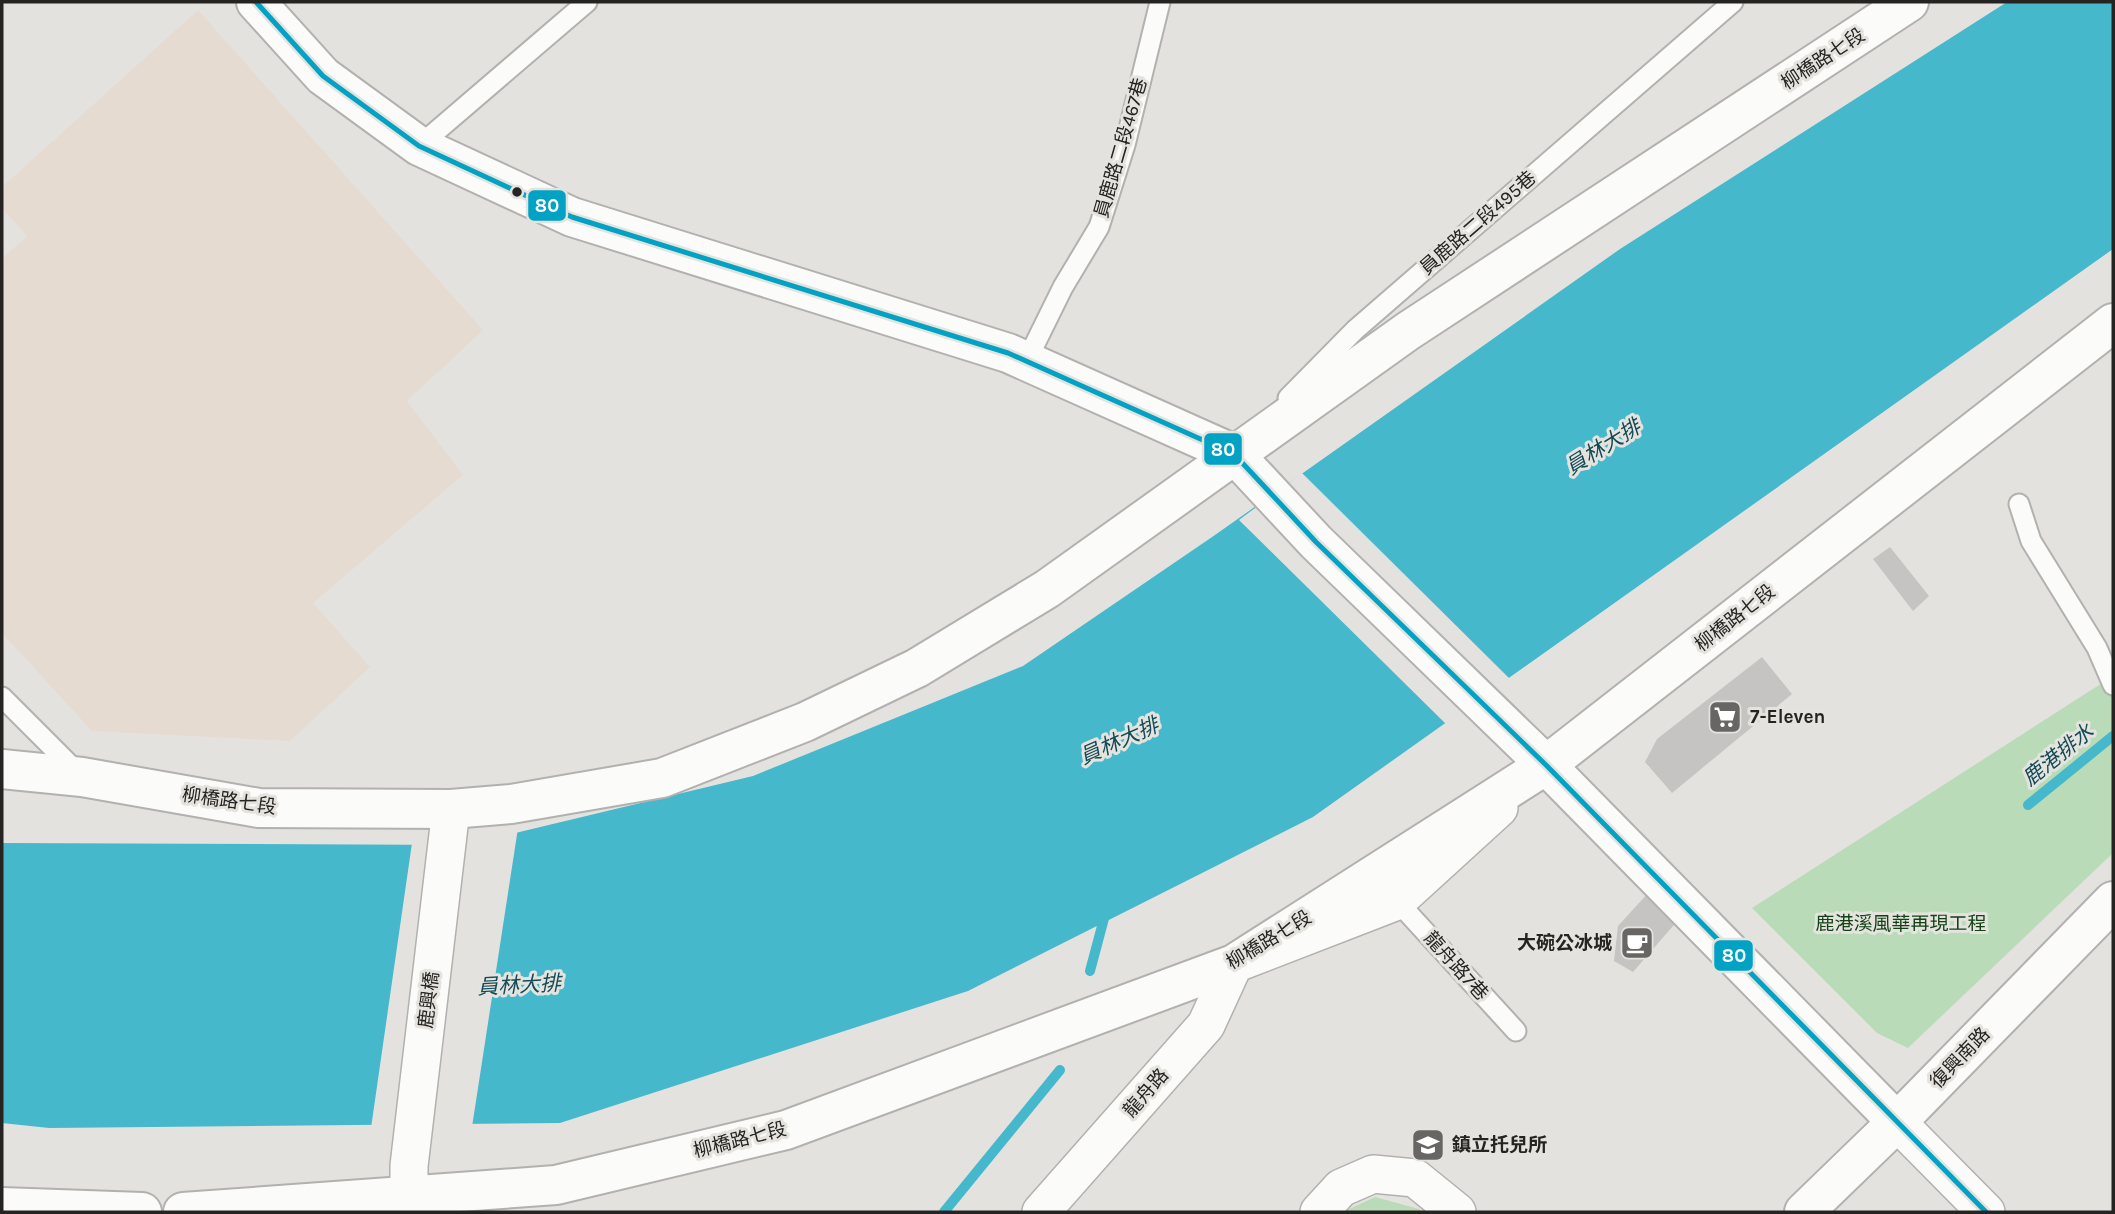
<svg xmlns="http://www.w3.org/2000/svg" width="2115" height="1214" viewBox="0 0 2115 1214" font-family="Karla,'Noto Sans TC',sans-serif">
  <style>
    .education { fill: #e6dbd1 }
    .green { fill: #badbb7 }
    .water { fill: #46b8cb }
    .pier { fill: #e4e2df }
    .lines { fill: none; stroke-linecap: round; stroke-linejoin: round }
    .stream { stroke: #46b8cb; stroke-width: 10 }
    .building { fill: #c6c4c2 }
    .lane-casing { stroke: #b2b1af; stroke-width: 23 }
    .street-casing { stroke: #b2b1af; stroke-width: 40 }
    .secondary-casing { stroke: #b2b1af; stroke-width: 42 }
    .lane { stroke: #fbfbfa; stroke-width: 19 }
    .street { stroke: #fbfbfa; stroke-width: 37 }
    .secondary { stroke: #fbfbfa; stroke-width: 38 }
    .bus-1-casing { stroke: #e5e3de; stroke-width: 10 }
    .bus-1 { stroke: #02a2c5; stroke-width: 5 }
    .bus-dot { fill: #252422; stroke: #e5e3de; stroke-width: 2.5 }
    .labels { text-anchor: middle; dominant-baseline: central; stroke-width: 6; stroke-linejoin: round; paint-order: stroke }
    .street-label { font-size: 19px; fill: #252422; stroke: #e5e3de }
    .poi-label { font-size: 19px; font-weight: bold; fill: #252422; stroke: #e5e3de; text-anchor: start }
    .park-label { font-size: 19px; fill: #114115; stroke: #e5e3de }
    .water-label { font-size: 21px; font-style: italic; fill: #124a56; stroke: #e5e3de }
    .line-badge { stroke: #e5e3de; stroke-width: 2.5 }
    .badge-label { font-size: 19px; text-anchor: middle; font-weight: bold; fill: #fff }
  </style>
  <rect width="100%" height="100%" fill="#e4e2df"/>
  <!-- education -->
  <path class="education" d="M198 10 483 330 407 401 463 475 313 603 370 667 290 741 92 731 2 633V259L27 236 2 208V187Z"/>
  <!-- green -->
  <g class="green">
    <path d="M2113 676V853L1908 1048 1877 1033 1752 908Z"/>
    <path d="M1375 1197 1419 1209 1423 1212H1343Z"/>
  </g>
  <!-- water -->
  <path class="water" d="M2007 2H2113V249L1313 817 968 991 560 1123 49 1128 2 1123V843L465 845 753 776 1023 666 1215 535 1620 249Z"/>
  <!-- pier -->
  <g class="pier">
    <path d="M1302 473 1511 680 1448 726 1239 520Z"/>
    <path d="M518 828 472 1127 371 1128 412 843 464 841Z"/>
  </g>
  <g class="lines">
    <!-- stream -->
    <g class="stream">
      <path d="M2028 805 2113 736"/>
      <path d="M1090 971 1106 911"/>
      <path d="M944 1212 1060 1070"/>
    </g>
  </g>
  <!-- building -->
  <g class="building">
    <path d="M1890 547 1929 596 1913 611 1873 559Z"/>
    <path d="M1762 657 1792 694 1672 793 1645 762 1657 739Z"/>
    <path d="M1650 891 1679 919 1633 972 1614 961 1618 926Z"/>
  </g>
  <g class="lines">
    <defs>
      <g id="lane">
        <path d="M419 146 587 2"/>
        <path d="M1026 362 1063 287 1099 227 1125 145 1160 2"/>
        <path d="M1288 398 1355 330 1733 2"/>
        <path d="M2019 504 2031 541 2097 648 2113 685"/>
        <path d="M2 697 78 773"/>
        <path d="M1397 901 1516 1031"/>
      </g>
      <g id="street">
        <path d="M1897 1122 1986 1212"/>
        <path d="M409 1212V1166L451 809"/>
        <path d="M1041 1212 1206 1025 1234 964 1397 901 1499 808"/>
        <path d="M1319 1212 1341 1188 1373 1174 1415 1178 1457 1212"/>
      </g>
      <g id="secondary">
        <path d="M256 2 323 76 419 146 572 217 1008 353 1234 454 1316 542 1546 765 1897 1122"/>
        <path d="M2 769 82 777 259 808 451 809 511 804 662 778 805 722 917 668 1047 589 1408 331 1909 2"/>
        <path d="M2 1207 142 1212"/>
        <path d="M183 1212 556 1185 786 1130 1234 964 1546 765 2113 323"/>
        <path d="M1804 1212 1897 1122 2113 901"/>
      </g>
    </defs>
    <!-- lane casing -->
    <use href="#lane" class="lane-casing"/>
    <!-- street casing -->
    <use href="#street" class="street-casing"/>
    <!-- secondary casing -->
    <use href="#secondary" class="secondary-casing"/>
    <!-- lane -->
    <use href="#lane" class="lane"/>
    <!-- street -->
    <use href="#street" class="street"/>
    <!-- secondary -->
    <use href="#secondary" class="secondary"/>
    <defs>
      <path id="bus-1" d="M256 2 323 76 419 146 572 217 1008 353 1234 454 1316 542 1546 765 1986 1212"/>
    </defs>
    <!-- bus-1 casing -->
    <use href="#bus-1" class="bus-1-casing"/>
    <!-- bus-1 -->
    <use href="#bus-1" class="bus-1"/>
  </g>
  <!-- icons -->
  <defs>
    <symbol id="supermarket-square" viewBox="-11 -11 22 22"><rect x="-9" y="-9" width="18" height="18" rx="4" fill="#686664" stroke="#e5e3de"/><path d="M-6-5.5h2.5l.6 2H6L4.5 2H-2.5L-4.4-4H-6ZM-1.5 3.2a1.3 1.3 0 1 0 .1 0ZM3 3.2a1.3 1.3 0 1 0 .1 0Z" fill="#fff"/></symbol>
    <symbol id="cafe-square" viewBox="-11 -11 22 22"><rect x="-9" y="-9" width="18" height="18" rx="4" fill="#686664" stroke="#e5e3de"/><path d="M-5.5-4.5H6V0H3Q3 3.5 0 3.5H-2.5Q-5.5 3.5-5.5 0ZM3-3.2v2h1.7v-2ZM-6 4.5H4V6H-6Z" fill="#fff"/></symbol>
    <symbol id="school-square" viewBox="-11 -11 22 22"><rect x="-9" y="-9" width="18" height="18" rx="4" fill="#686664" stroke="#e5e3de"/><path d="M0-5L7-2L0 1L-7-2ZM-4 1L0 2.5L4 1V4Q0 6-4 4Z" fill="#fff"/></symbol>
  </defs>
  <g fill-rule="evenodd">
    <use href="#supermarket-square" x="1706" y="698" width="38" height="38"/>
    <use href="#cafe-square" x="1618" y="924" width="38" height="38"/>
    <use href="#school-square" x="1409" y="1126" width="38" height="38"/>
  </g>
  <!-- markers -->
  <circle class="bus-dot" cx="517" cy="192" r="6"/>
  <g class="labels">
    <!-- street labels -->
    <g class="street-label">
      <text transform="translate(1823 59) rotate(-33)">柳橋路七段</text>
      <text transform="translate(1121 148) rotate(-74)">員鹿路二段467巷</text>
      <text transform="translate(1478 223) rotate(-41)">員鹿路二段495巷</text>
      <text transform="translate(1735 618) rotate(-38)">柳橋路七段</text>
      <text transform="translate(229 801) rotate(8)">柳橋路七段</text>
      <text transform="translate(1269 940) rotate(-31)">柳橋路七段</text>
      <text transform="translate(1456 966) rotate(48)">龍舟路7巷</text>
      <text transform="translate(429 1000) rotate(-83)">鹿興橋</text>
      <text transform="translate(1960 1058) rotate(-46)">復興南路</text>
      <text transform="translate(1146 1093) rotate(-49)">龍舟路</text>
      <text transform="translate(740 1140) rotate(-14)">柳橋路七段</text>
    </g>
    <!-- poi labels -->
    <g class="poi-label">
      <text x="1750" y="717">7-Eleven</text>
      <text x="1612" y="943" text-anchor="end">大碗公冰城</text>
      <text x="1452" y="1145">鎮立托兒所</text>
    </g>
    <!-- park labels -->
    <g class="park-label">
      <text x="1901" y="924">鹿港溪風華再現工程</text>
    </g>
    <!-- water labels -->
    <g class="water-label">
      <text transform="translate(1603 447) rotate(-32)">員林大排</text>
      <text transform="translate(1119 741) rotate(-24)">員林大排</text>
      <text transform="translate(2058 755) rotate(-39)">鹿港排水</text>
      <text transform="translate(519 985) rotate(-3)">員林大排</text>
    </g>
  </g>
  <g class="line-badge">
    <rect x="527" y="189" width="40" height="33" rx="7" fill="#02a2c5"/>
    <rect x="1203" y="432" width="40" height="34" rx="7" fill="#02a2c5"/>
    <rect x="1713" y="939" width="41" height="33" rx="7" fill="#02a2c5"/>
  </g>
  <g class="badge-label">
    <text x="547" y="212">80</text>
    <text x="1223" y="456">80</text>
    <text x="1734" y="962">80</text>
  </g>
  <!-- border -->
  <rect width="2115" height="1214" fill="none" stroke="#252422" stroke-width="7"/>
</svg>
